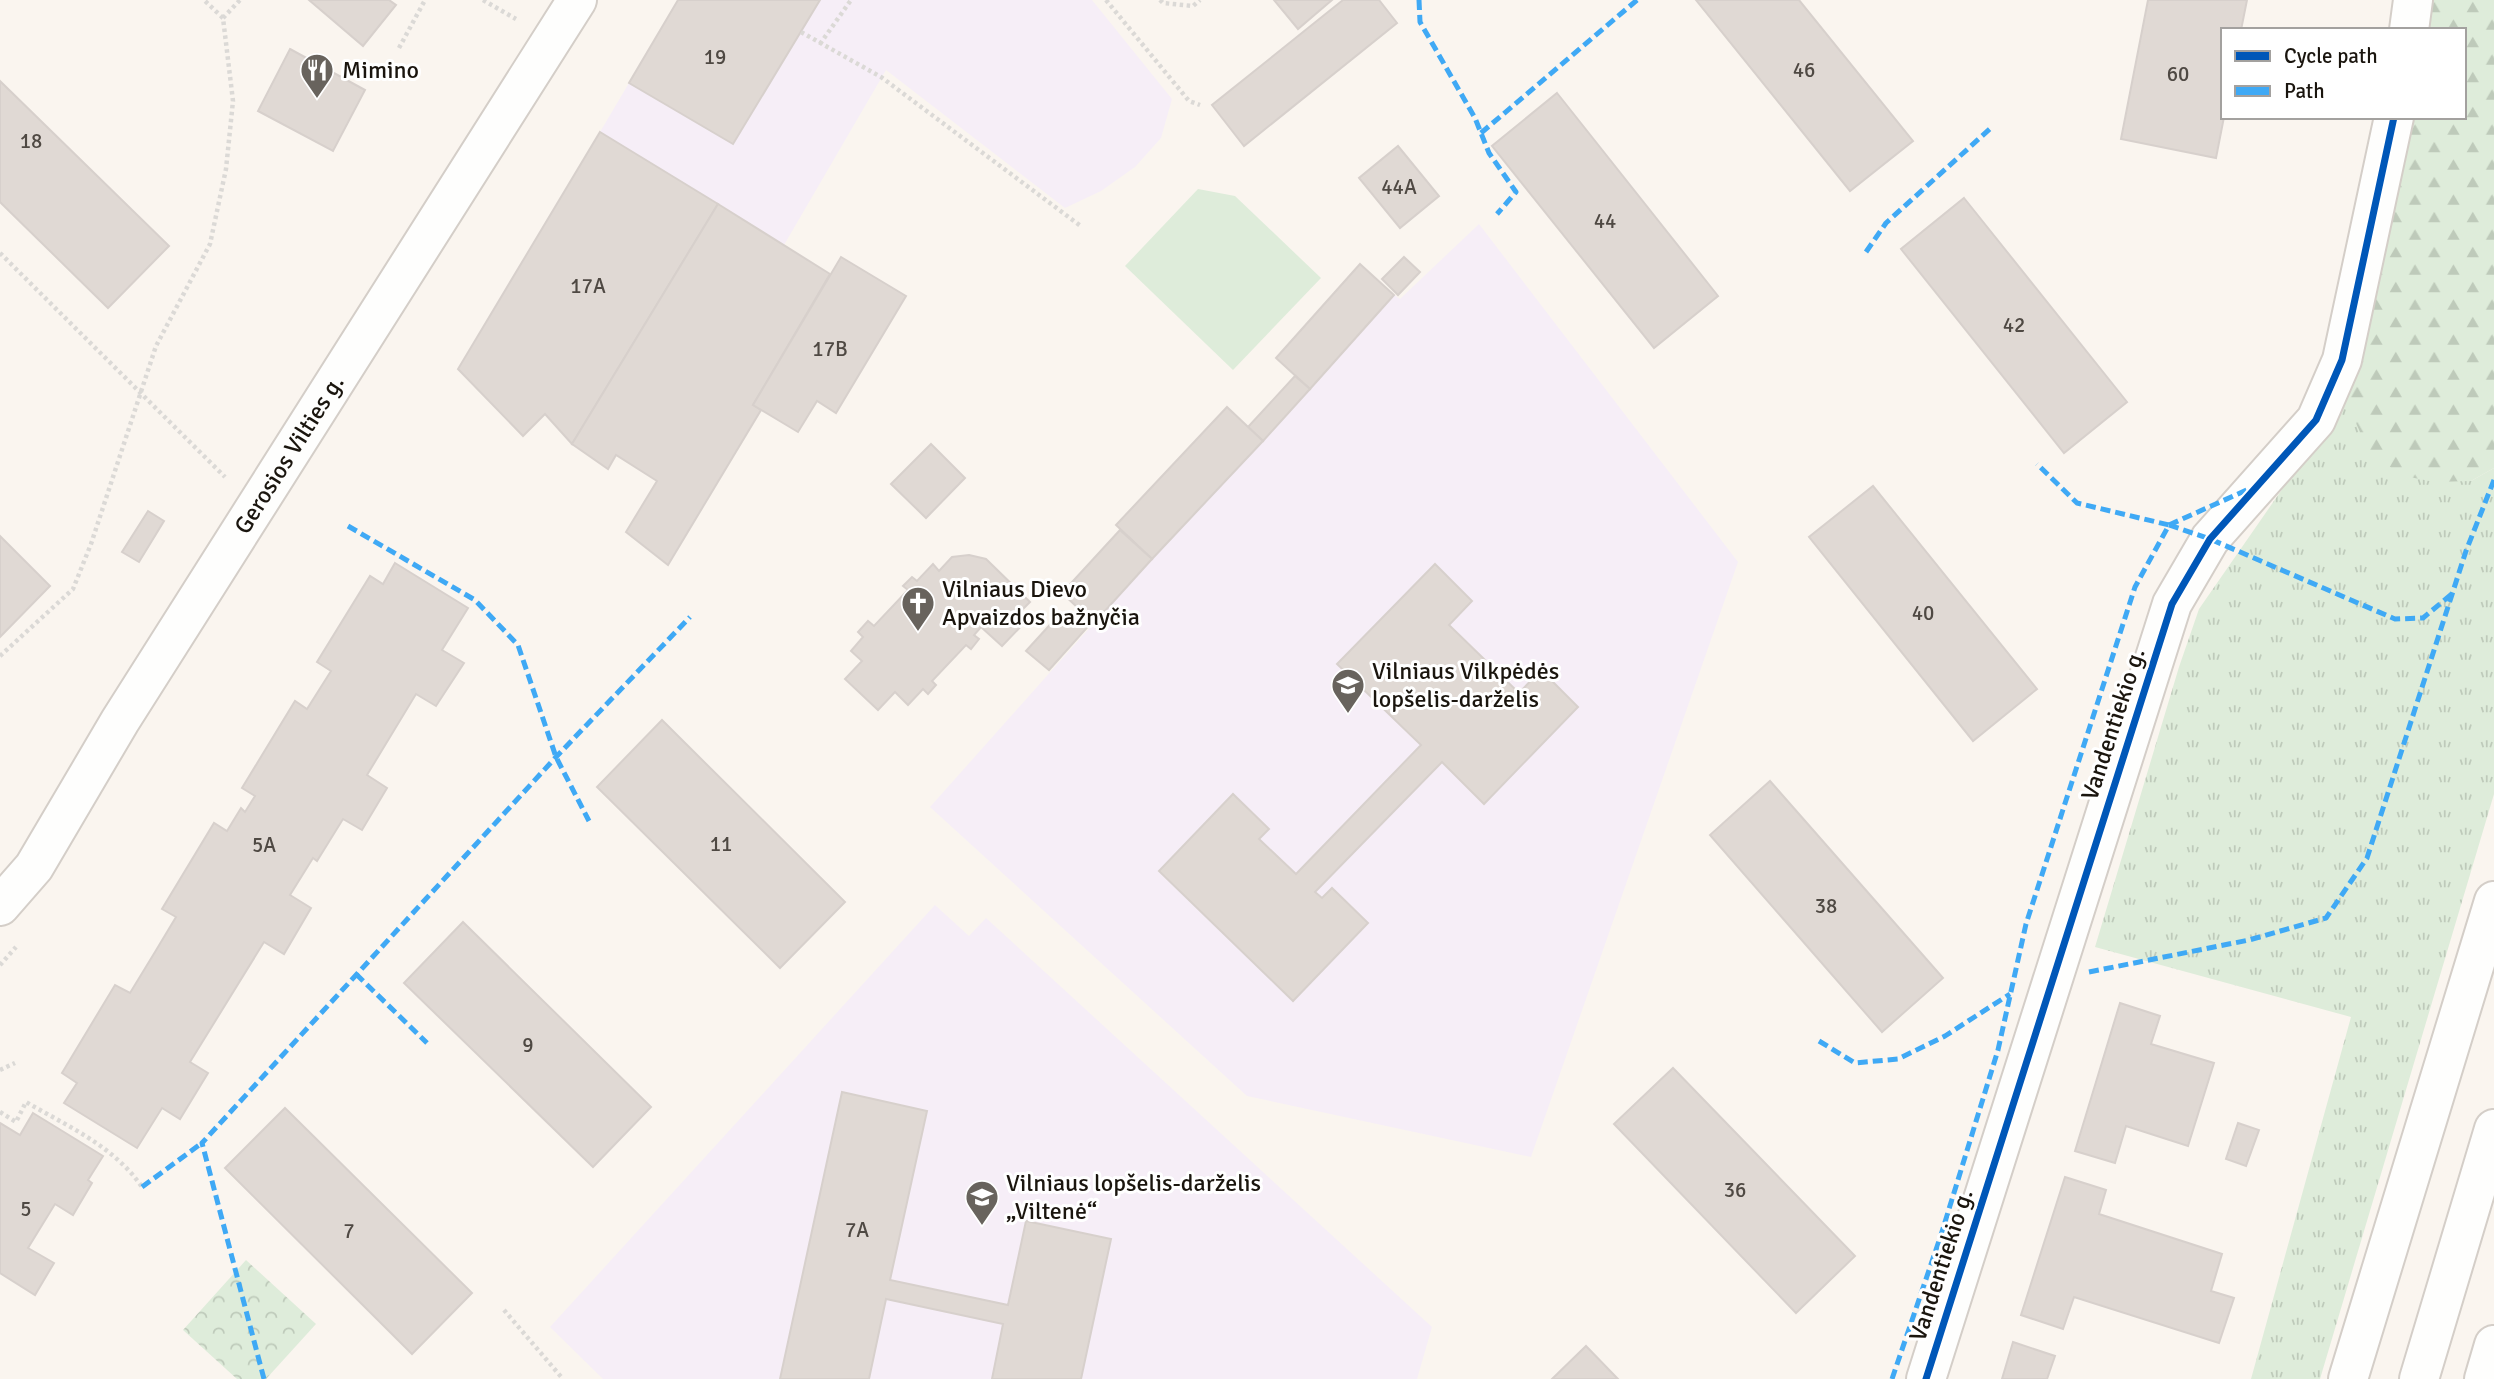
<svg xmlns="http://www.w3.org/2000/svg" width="2494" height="1379" viewBox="0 0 2494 1379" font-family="Signika,sans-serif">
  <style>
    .education { fill: #f6eef7 }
    .grass { fill: url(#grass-tufts) }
    .forest { fill: url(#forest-firs) }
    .park { fill: url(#park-crowns) }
    .pitch { fill: #deecda }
    .building { fill: #e0d9d4; stroke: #d7d0cc; stroke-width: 2 }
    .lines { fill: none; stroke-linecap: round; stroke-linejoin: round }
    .minor-casing { stroke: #d4cec8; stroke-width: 42 }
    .secondary-casing { stroke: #d4cec8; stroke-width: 42 }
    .trunk-casing { stroke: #d4cec8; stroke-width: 42 }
    .path { stroke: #dbd9d6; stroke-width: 4.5; stroke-dasharray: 3.5 3.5; stroke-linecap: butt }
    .minor { stroke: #fefefd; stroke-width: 38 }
    .secondary { stroke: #fefefd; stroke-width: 38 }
    .trunk { stroke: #fefefd; stroke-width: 38 }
    .quiet { stroke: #3fa9f5; stroke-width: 5; stroke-dasharray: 10 5; stroke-linecap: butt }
    .cycleway-casing { stroke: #fff; stroke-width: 11 }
    .cycleway { stroke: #0057b8; stroke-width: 7 }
    .labels { text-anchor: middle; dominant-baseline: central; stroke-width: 6; stroke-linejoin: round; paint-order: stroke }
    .number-label { font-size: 21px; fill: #4f4943 }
    .poi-label { font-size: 24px; fill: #1a150e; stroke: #fff; text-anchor: start }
    .street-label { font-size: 24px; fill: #1a150e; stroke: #fff }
  </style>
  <defs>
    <pattern id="grass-tufts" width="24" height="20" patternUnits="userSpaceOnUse" patternTransform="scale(1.75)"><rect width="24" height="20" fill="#deecda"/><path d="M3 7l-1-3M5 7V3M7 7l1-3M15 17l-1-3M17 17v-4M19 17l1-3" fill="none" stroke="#becaba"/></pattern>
    <pattern id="forest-firs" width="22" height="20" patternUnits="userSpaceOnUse" patternTransform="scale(1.75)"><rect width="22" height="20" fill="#deecda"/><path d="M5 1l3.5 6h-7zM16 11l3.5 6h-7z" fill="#becaba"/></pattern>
    <pattern id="park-crowns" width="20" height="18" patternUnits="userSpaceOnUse" patternTransform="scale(1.75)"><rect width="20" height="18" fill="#deecda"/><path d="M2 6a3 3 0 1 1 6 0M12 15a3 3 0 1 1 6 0" fill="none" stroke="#becaba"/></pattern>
  </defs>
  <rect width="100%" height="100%" fill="#faf5ef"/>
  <!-- education -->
  <g class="education">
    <path d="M678 0H1092L1172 99 1161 138 1135 167 1101 191 1065 208 886 70 784 245 600 132Z"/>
    <path d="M1479 224 1738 562 1531 1157 1247 1096 930 807 1094 623 1394 295 1400 299Z"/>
    <path d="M935 905 969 936 986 918 1432 1327 1417 1379H603L550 1327Z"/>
  </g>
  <!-- grass -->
  <path class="grass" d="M2341 391 2471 481 2494 468V794L2320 1379H2251L2351 1017 2095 947 2179 667 2199 609 2301 462Z"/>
  <!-- forest -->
  <path class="forest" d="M2431 0H2494V468L2471 481 2434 482 2400 475 2368 449 2341 391 2406 117H2464V30H2426Z"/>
  <!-- park -->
  <path class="park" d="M246 1260 316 1324 266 1379H237L183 1330Z"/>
  <!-- pitch -->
  <path class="pitch" d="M1198 189 1235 196 1321 278 1233 370 1125 266Z"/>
  <!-- building -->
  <g class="building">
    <path d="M309 0H389L396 5 363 46Z"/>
    <path d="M678 0H820L733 144 629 83Z"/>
    <path d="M1274 0H1332L1298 29Z"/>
    <path d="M1343 0H1379L1397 23 1244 146 1212 105Z"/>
    <path d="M1696 0H1799L1913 141 1850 191Z"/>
    <path d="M2148 0H2247L2241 30H2223L2224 117 2216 158 2121 139Z"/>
    <path d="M290 49 365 90 333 151 258 111Z"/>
    <path d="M0 81 169 246 108 308 0 202Z"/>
    <path d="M1557 93 1718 296 1654 348 1492 146Z"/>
    <path d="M600 132 718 204 572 444 545 414 523 436 458 369Z"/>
    <path d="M1398 146 1439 196 1400 228 1359 178Z"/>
    <path d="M1964 198 2127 402 2064 453 1901 249Z"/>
    <path d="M718 204 830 274 753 405 761 410 668 565 626 532 657 481 616 455 608 469 572 444Z"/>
    <path d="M841 257 906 296 836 413 817 401 798 432 753 405Z"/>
    <path d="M1404 257 1420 272 1398 295 1382 279Z"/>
    <path d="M1360 264 1394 295 1310 389 1276 358Z"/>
    <path d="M1295 376 1310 389 1263 441 1248 427Z"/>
    <path d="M1227 407 1263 441 1152 559 1116 525Z"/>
    <path d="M931 444 965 478 926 518 891 484Z"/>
    <path d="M1873 486 2037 689 1973 741 1809 537Z"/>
    <path d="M148 511 164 521 139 562 122 552Z"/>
    <path d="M1120 530 1152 559 1094 623 1062 593Z"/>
    <path d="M0 536 50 586 0 637Z"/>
    <path d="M969 555 986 559 1030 602 1021 611 1029 618 1002 646 981 627 974 635 979 639 971 649 966 645 932 681 936 685 928 694 923 689 908 705 895 692 878 710 845 679 862 661 851 651 863 637 858 632 868 621 874 626 908 590 903 586 912 577 917 581 933 564 939 571 952 557Z"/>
    <path d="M395 563 468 608 442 650 464 663 436 706 416 694 367 775 387 788 362 830 343 819 317 861 313 858 290 895 311 908 284 954 264 942 190 1062 208 1073 180 1119 162 1108 137 1148 64 1103 77 1083 62 1073 115 985 130 993 155 952 176 917 162 909 214 823 227 831 241 808 245 812 255 796 242 788 295 701 307 709 331 671 317 662 370 576 383 584Z"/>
    <path d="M1435 564 1472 601 1449 625 1519 693 1541 670 1578 707 1484 804 1442 762 1315 892 1322 898 1332 888 1368 923 1293 1001 1159 871 1233 794 1269 829 1259 839 1296 874 1421 745 1337 664Z"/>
    <path d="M1080 611 1093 621 1049 670 1026 651 1057 617 1067 626Z"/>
    <path d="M662 720 845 902 780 968 597 787Z"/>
    <path d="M1770 781 1943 978 1882 1032 1710 835Z"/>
    <path d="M463 922 651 1107 593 1167 404 983Z"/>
    <path d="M2120 1003 2160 1016 2151 1044 2214 1063 2188 1146 2126 1126 2115 1163 2075 1151Z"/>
    <path d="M1673 1068 1855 1256 1796 1313 1614 1124Z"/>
    <path d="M842 1092 927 1111 890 1280 1008 1305 1026 1221 1111 1239 1081 1379H992L1003 1324 886 1299 869 1379H780Z"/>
    <path d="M285 1108 472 1293 412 1354 225 1168Z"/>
    <path d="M33 1113 103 1156 88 1180 92 1183 73 1215 55 1204 28 1248 54 1263 35 1295 0 1273V1123L20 1135Z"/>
    <path d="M2238 1123 2259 1130 2246 1166 2226 1159Z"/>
    <path d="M2065 1177 2106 1190 2099 1214 2222 1254 2211 1291 2234 1298 2219 1343 2074 1297 2063 1329 2021 1315Z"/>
    <path d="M2013 1342 2055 1356 2047 1379H2002Z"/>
    <path d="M1586 1346 1618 1379H1552Z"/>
  </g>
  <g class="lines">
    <defs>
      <g id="minor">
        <path d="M2409 30 2413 0"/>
        <path d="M1926 1379 2172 604 2210 539 2316 420 2342 360 2394 117"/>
      </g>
      <g id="secondary">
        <path id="s1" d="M0 906 34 867 120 721 577 0"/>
      </g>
      <g id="trunk">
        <path d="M2348 1379 2494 901"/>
        <path d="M2419 1379 2494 1129"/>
        <path d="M2484 1379 2494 1345"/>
      </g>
    </defs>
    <!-- minor casing -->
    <use href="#minor" class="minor-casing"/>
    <!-- secondary casing -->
    <use href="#secondary" class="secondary-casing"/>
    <!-- trunk casing -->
    <use href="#trunk" class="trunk-casing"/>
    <!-- path -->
    <g class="path">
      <path d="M483 0 516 19"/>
      <path d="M1106 0 1189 101 1200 105"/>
      <path d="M1160 0 1163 3 1193 6 1200 0"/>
      <path d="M223 18 240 0"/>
      <path d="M801 32 881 77 1082 227"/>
      <path d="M820 44 851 0"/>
      <path d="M399 48 425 0"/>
      <path d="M0 253 225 477"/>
      <path d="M0 656 73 589 91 544 156 346 210 244 226 169 233 101 223 18 204 0"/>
      <path d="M0 965 16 947"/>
      <path d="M0 1070 15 1063"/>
      <path d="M0 1112 16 1122 26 1102C67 1126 114 1146 142 1187"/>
      <path d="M504 1310 563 1379"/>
    </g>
    <!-- minor -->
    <use href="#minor" class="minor"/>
    <!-- secondary -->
    <use href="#secondary" class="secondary"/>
    <!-- trunk -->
    <use href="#trunk" class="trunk"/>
    <!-- quiet -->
    <g class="quiet">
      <path d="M1419 0 1420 22 1475 118 1489 153 1516 192 1497 214"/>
      <path d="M1481 133 1637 0"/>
      <path d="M1866 252 1886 223 1993 126"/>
      <path d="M2169 525 2210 539 2395 619 2423 618 2453 593"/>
      <path d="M2169 525 2249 489"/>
      <path d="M348 526 475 600 518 645 556 757 589 821"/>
      <path d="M2089 972 2249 940 2326 918 2367 858 2466 551 2494 480"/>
      <path d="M356 974 427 1043"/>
      <path d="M1819 1041 1855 1063 1898 1059 1945 1036 2010 994"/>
      <path d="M142 1187 202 1143"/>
      <path d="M264 1379 202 1143 556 757 690 617"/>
      <path d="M1892 1379 1941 1235 1998 1050 2026 924 2135 587 2169 525 2077 503 2037 464"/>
    </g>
    <defs>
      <path id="cycleway" d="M1926 1379 2172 604 2210 539 2316 420 2342 360 2394 117"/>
    </defs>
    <!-- cycleway casing -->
    <use href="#cycleway" class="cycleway-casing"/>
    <!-- cycleway -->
    <use href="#cycleway" class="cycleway"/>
  </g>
  <!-- icons -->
  <defs>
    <symbol id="restaurant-pin" viewBox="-11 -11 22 30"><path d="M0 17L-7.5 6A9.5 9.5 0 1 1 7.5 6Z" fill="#68635d" stroke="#fff"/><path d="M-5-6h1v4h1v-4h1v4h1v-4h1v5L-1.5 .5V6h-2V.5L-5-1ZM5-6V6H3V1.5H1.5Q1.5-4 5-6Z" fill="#fff"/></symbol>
    <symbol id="church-pin" viewBox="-11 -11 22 30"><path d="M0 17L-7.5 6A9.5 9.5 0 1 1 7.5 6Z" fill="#68635d" stroke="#fff"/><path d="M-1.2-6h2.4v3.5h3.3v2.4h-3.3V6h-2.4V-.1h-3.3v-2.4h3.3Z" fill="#fff"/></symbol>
    <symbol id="school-pin" viewBox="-11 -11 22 30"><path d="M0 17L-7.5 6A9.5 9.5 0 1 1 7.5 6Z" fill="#68635d" stroke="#fff"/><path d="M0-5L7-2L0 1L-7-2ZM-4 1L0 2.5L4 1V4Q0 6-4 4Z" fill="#fff"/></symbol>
  </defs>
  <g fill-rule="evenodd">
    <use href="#restaurant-pin" x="298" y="51" width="38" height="52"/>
    <use href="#church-pin" x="899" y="584" width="38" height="52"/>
    <use href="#school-pin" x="1329" y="666" width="38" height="52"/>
    <use href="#school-pin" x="963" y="1178" width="38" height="52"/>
  </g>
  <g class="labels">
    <!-- number labels -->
    <g class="number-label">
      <text x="715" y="57">19</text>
      <text x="1804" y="70">46</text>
      <text x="2178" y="74">60</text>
      <text x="31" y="141">18</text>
      <text x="1399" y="187">44A</text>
      <text x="1605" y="221">44</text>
      <text x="588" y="286">17A</text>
      <text x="2014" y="325">42</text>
      <text x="830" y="349">17B</text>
      <text x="1923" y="613">40</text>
      <text x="721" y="844">11</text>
      <text x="264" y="845">5A</text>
      <text x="1826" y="906">38</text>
      <text x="528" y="1045">9</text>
      <text x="1735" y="1190">36</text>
      <text x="26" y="1209">5</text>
      <text x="857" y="1230">7A</text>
      <text x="349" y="1231">7</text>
    </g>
    <!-- poi labels -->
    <g class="poi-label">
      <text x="342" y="70">Mimino</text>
      <text x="942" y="589">Vilniaus Dievo<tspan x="942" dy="28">Apvaizdos bažnyčia</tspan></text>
      <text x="1372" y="671">Vilniaus Vilkpėdės<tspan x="1372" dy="28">lopšelis-darželis</tspan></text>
      <text x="1006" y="1183">Vilniaus lopšelis-darželis<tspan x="1006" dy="28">„Viltenė“</tspan></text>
    </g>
    <!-- street labels -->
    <g class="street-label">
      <text stroke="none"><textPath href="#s1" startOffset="537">Gerosios Vilties g.</textPath></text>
      <text transform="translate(2113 724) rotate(-72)">Vandentiekio g.</text>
      <text transform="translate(1941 1265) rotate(-72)">Vandentiekio g.</text>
    </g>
  </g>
  <!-- legend -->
  <rect x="2221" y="28" width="245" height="91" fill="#ffffff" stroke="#a3a19f" stroke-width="2"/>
  <rect x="2235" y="51" width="35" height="10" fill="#0057b8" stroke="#a3a19f" stroke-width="2"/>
  <text x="2284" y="63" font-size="21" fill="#1a150e">Cycle path</text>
  <rect x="2235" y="86" width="35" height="10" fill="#3fa9f5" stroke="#a3a19f" stroke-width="2"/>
  <text x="2284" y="98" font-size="21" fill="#1a150e">Path</text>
</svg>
